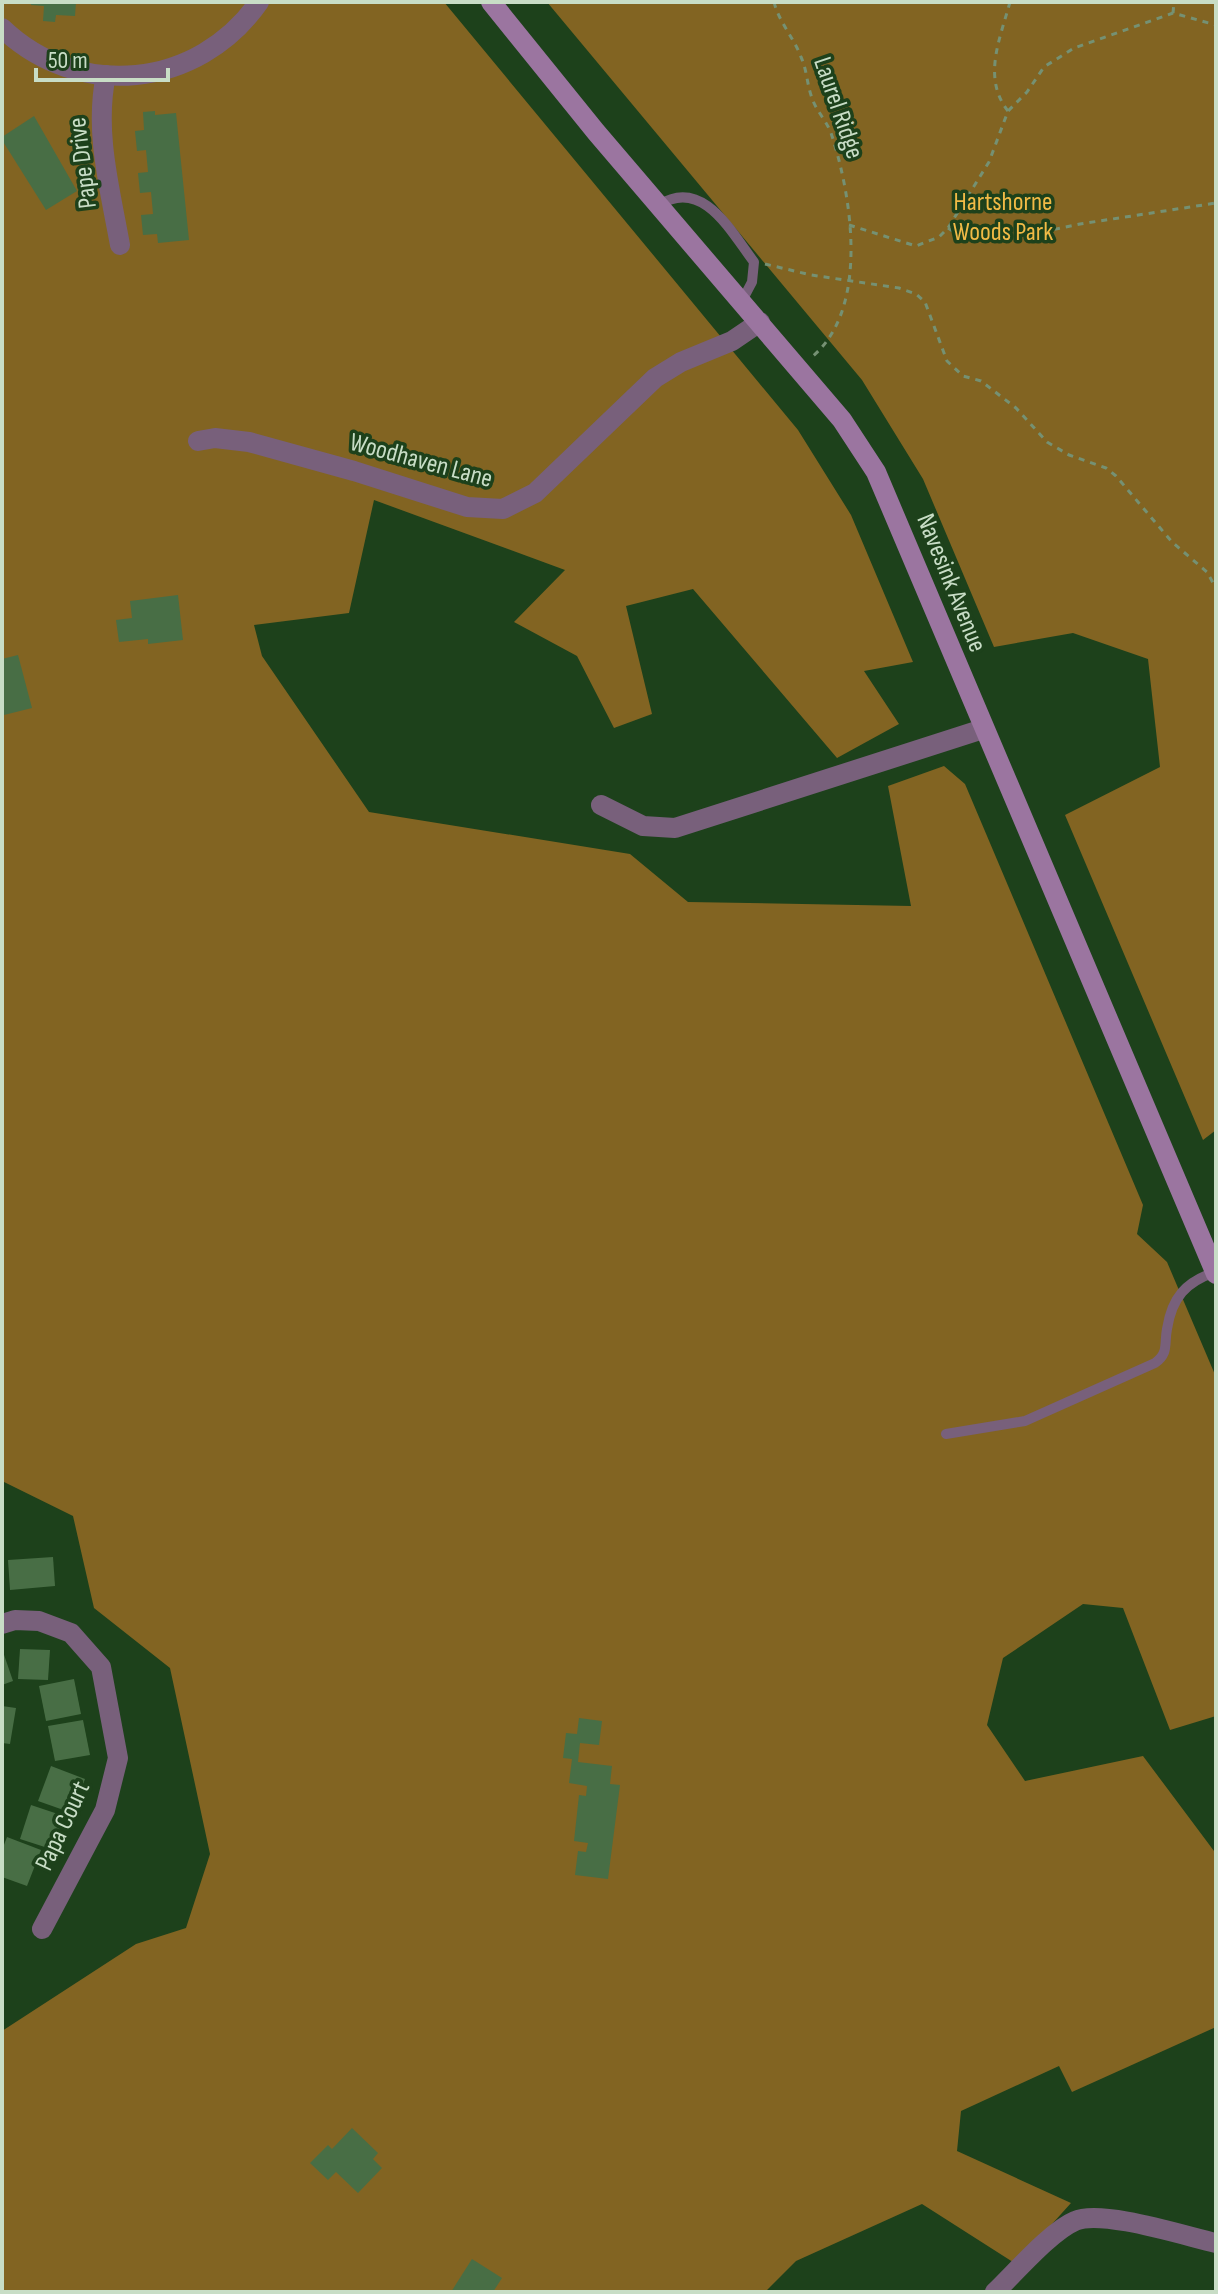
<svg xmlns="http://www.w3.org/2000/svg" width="1218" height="2294" viewBox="0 0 1218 2294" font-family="'Sofia Sans Condensed',sans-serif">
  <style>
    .forest { fill: #826422 }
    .building { fill: #486e45 }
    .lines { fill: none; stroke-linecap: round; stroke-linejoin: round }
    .path { stroke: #759173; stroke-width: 3; stroke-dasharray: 6 6; stroke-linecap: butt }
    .lane { stroke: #78607b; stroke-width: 10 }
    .street { stroke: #78607b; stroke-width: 20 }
    .secondary { stroke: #9b75a0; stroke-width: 20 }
    .labels { text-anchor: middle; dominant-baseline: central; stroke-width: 7; stroke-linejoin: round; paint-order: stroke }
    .street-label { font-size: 26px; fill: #c8ddc6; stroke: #1d411b }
    .park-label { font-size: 26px; fill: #f1ba46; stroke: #1d411b }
  </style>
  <rect width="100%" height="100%" fill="#1d411b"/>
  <!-- forest -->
  <g class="forest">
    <path d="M2 2H444L798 430 851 515 913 662 864 671 899 724 837 758 693 589 626 606 652 714 614 728 577 656 514 622 565 570 374 500 349 613 254 625 262 656 369 812 630 854 688 902 911 906 888 786 944 766 965 784 1143 1205 1137 1234 1167 1262 1216 1377V1716L1170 1730 1123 1608 1083 1604 1003 1658 987 1725 1025 1781 1143 1756 1214 1851H1216V2027L1072 2092 1059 2066 961 2111 957 2151 1071 2203 1016 2264 922 2204 796 2261 765 2292H2V2031L136 1944 186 1928 210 1854 170 1668 94 1608 73 1516 2 1481Z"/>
    <path d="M547 2H1216V1130L1203 1140 1065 815 1160 767 1148 659 1073 633 994 647 923 479 862 380Z"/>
  </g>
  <!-- building -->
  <g class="building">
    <path d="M31 2H76L75 16 56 15 55 22 43 21 44 6 31 5Z"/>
    <path d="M155 111V115L176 113 189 240 158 243 157 234 143 235 141 215 153 214 151 192 140 193 138 173 148 172 146 150 137 151 135 131 144 130 143 112Z"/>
    <path d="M34 116 77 191 46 210 2 140V137Z"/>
    <path d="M178 595 183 640 148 644V639L119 642 116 620 132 618 130 601Z"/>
    <path d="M18 655 32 708 4 715 2 659Z"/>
    <path d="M53 1557 55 1586 10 1590 8 1560Z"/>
    <path d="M2 1649 13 1681 2 1685Z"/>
    <path d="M20 1649 50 1650 48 1680 18 1679Z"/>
    <path d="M74 1679 81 1714 46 1721 39 1686Z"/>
    <path d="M2 1706 16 1708 10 1744 2 1743Z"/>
    <path d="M579 1718 602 1721 599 1745 580 1743 578 1762 612 1766 610 1784 620 1785 608 1879 575 1875 578 1851 586 1852 588 1843 574 1841 579 1795 586 1796 587 1786 569 1783 572 1759 563 1758 566 1733 577 1734Z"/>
    <path d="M83 1720 90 1755 55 1761 48 1726Z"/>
    <path d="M51 1766 85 1779 72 1813 38 1801Z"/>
    <path d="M31 1805 64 1816 54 1850 20 1839Z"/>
    <path d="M7 1837 41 1850 27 1886 2 1877V1850Z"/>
    <path d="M352 2128 378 2153 373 2159 382 2168 358 2193 336 2172 328 2180 310 2163 328 2145 332 2149Z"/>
    <path d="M472 2259 502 2278 493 2292H451Z"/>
  </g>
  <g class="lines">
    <!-- path -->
    <g class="path">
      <path d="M774 2C779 22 794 38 801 57 807 70 807 85 812 98 816 111 828 122 832 136 852 198 869 308 813 356"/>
      <path d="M1173 13 1174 2"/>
      <path d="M1008 111C982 78 1000 39 1010 2"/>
      <path d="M849 225 916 246 939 237 948 228 989 162 1008 111 1027 92 1044 67 1074 48 1173 13 1216 25"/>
      <path d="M948 228 954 232 978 235H1027L1080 224 1216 203"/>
      <path d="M765 264 811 275 899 288 916 294 925 302 947 361 963 376 981 381 1016 408 1047 442 1069 455 1106 468 1116 476 1172 542 1207 572 1216 588"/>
    </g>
    <!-- lane -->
    <g class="lane">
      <path d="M659 205C703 177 731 232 754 262L752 282 742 301"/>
      <path d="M946 1434 1025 1421 1155 1363C1169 1353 1164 1344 1167 1329 1172 1297 1186 1282 1215 1272"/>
    </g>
    <!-- street -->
    <g class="street">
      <path d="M2 28C78 101 198 89 259 2"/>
      <path d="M106 75C94 131 110 189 120 245"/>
      <path d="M198 441 215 438 249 442 354 471 467 507 503 509 535 493 655 378 681 362 732 341 760 322"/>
      <path d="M601 805 643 826 675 828 983 729"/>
      <path d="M2 1624 15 1620 39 1621 71 1633 101 1667 118 1758 105 1810 42 1929"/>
      <path d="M995 2292C1015 2273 1051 2231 1075 2221 1101 2209 1185 2236 1216 2243"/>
    </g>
    <!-- secondary -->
    <path class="secondary" d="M491 2 596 132 842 420 876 472 1216 1274"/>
  </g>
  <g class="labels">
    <!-- street labels -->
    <g class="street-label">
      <text transform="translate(838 108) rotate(71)">Laurel Ridge</text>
      <text transform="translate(83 163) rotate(-97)">Pape Drive</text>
      <text transform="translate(421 461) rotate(15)">Woodhaven Lane</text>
      <text transform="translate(951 583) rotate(68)">Navesink Avenue</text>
      <text transform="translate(63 1826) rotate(-65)">Papa Court</text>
    </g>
    <!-- park labels -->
    <g class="park-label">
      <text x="1003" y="202">Hartshorne<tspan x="1003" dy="30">Woods Park</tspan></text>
    </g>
  </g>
  <!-- border -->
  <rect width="1218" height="2294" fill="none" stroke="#c8ddc6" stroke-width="8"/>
  <!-- scale -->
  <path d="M36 68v12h132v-12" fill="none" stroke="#c8ddc6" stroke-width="4"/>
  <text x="48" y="68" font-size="24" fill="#c8ddc6" stroke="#1d411b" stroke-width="6" paint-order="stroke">50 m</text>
</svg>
